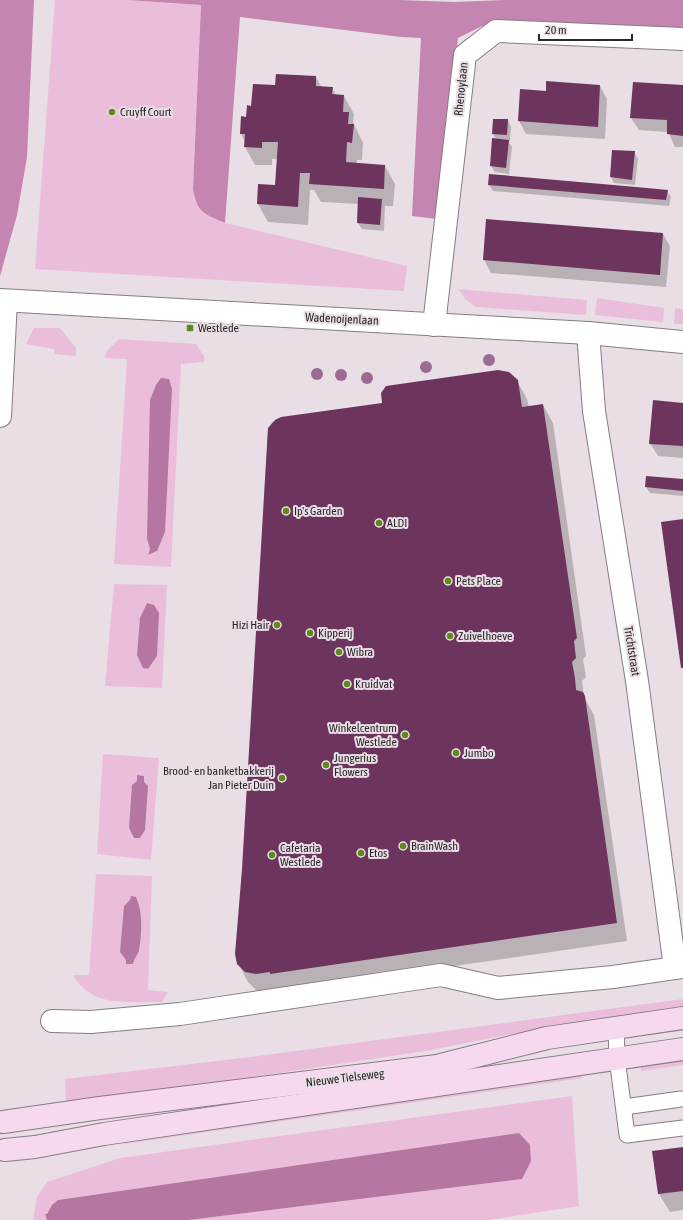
<svg xmlns="http://www.w3.org/2000/svg" width="683" height="1220" viewBox="0 0 683 1220" font-family="'Asap Condensed',sans-serif">
  <style>
    .green { fill: #eabedb; fill-rule: evenodd }
    .forest { fill: #c485b1 }
    .water { fill: #b577a2 }
    .shadow { fill: #0003 }
    .building { fill: #6d355d }
    .lines { fill: none; stroke-linecap: round; stroke-linejoin: round }
    .lane-casing { stroke: #867c83; stroke-width: 17 }
    .street-casing { stroke: #867c83; stroke-width: 24 }
    .secondary-casing { stroke: #867c83; stroke-width: 24 }
    .lane { stroke: #fff; stroke-width: 15 }
    .street { stroke: #fff; stroke-width: 22 }
    .secondary { stroke: #f6d9ee; stroke-width: 22 }
    .tree { fill: #9b6c90 }
    .poi-dot { fill: #608a17; stroke: #e9dee5; stroke-width: 1.5 }
    .labels { text-anchor: middle; dominant-baseline: central; stroke-width: 4; stroke-linejoin: round; paint-order: stroke }
    .street-label { font-size: 12px; fill: #2c272a; stroke: #e9dee5 }
    .poi-label { font-size: 12px; fill: #2c272a; stroke: #e9dee5; text-anchor: start }
  </style>
  <rect width="100%" height="100%" fill="#e9dee5"/>
  <!-- green -->
  <g class="green">
    <path d="M55 0H127L201 5 193 189 204 214 225 223 407 266 404 291 35 269Z"/>
    <path d="M458 289 587 300 586 315 476 307 465 299Z"/>
    <path d="M597 298 664 308 663 322 595 315Z"/>
    <path d="M675 308 683 309V324H674Z"/>
    <path d="M34 328H60L76 348V356L54 354V349L26 344Z"/>
    <path d="M119 339 196 344 205 358 204 362 181 364 171 567 114 564 127 359 104 358 107 351Z"/>
    <path d="M114 584 167 585 162 688 105 686Z"/>
    <path d="M103 754 159 758 151 860 97 854ZM137 781 134 838 129 828Z"/>
    <path d="M96 874 152 876 148 990 168 992 162 1002C128 1001 93 1009 73 975H89Z"/>
    <path d="M683 999V1009L552 1026 426 1051 66 1105 65 1079 242 1058Z"/>
    <path d="M683 1058V1065L641 1071V1063Z"/>
    <path d="M576 1070 583 1078 124 1144 122 1137Z"/>
    <path d="M572 1096 579 1206 489 1220H189L522 1179 519 1133 58 1200 52 1205 47 1214H45L47 1220H33L37 1197 47 1182 120 1158Z"/>
  </g>
  <!-- forest -->
  <g class="forest">
    <path d="M0 0H34L27 157 17 215 0 276Z"/>
    <path d="M127 0H399L454 2 505 0H683V35L482 26 458 38 437 219 412 216 421 38 401 37 240 17 225 223C203 213 198 214 193 189L201 5Z"/>
  </g>
  <!-- water -->
  <g class="water">
    <path d="M161 378 169 379 172 389 165 532 157 551 148 555 150 549 147 538 150 400 156 385Z"/>
    <path d="M147 603 154 605 159 613 157 656 148 669 143 668 137 655 140 618Z"/>
    <path d="M137 775 144 776V782L148 786 145 830 140 838H134L129 828 132 785 137 781Z"/>
    <path d="M131 896 136 897C143 912 142 933 139 950 138 955 134 958 133 964H126V960L120 952 124 906 130 900Z"/>
    <path d="M519 1133 530 1145 531 1161 522 1179 189 1220H47L45 1214H47L52 1205 58 1200Z"/>
  </g>
  <!-- shadow -->
  <g class="shadow">
    <path d="M316 77 322 88H332L336 95 344 96 354 114 353 122 363 143 362 160H357V164L385 166 395 184 393 206H385L384 231 362 229 358 223 359 204 321 202 314 190H310L308 225 268 222 258 204 276 186 278 159H272V165H255L245 147V142L241 134 242 117 247 118 252 107 276 86Z"/>
    <path d="M600 86 607 99 605 139 526 134 519 121 547 92Z"/>
    <path d="M683 86V147H675L668 132 639 130 631 118Z"/>
    <path d="M494 120H508L511 127 510 141H508L512 147 509 174 495 172 491 166 496 139 493 134Z"/>
    <path d="M634 152 638 159 635 185 614 183 611 177Z"/>
    <path d="M490 175 667 191 671 197 669 206 493 191 489 185Z"/>
    <path d="M487 220 663 234 670 246 666 287 491 273 484 260Z"/>
    <path d="M517 381 527 399 529 407 543 405 553 423 586 656 583 659 586 677 582 681 584 697 594 715 627 941 281 991 256 990 248 982 238 963 268 433 271 424 278 419 383 404Z"/>
    <path d="M683 404V458L658 456 650 443Z"/>
    <path d="M683 480V496L650 493 646 487Z"/>
    <path d="M683 1148V1210L670 1212 659 1194 653 1152Z"/>
  </g>
  <!-- building -->
  <g class="building">
    <path d="M276 74 316 76V86L333 87 332 94 344 95 343 112H349L348 124H354L352 143 347 142 346 162 385 165 384 189 309 184 310 173H300L298 207 257 204 258 184 275 185 278 142H262V148L244 147 245 134H240L241 116 246 117 247 105 251 106 253 84 275 85Z"/>
    <path d="M546 81 600 85 598 127 518 121 520 89 546 91Z"/>
    <path d="M633 82 683 85V136L667 134V120L630 118Z"/>
    <path d="M493 119H508L507 135 492 134Z"/>
    <path d="M492 138 509 140 506 168 490 166Z"/>
    <path d="M612 150 635 151 632 180 610 177Z"/>
    <path d="M489 174 636 187 668 190 666 200 488 185Z"/>
    <path d="M358 197 382 199 380 225 357 223Z"/>
    <path d="M486 219 663 233 660 275 483 260Z"/>
    <path d="M498 370 509 372 518 380 522 407 543 404 577 638 574 641 576 658 572 662 575 678 576 690 583 692 585 696 617 923 270 974V972L256 974 245 972 237 964 235 954 242 869 268 428 275 420 281 417 382 403 381 393 386 386Z"/>
    <path d="M653 400 683 403V446L649 444Z"/>
    <path d="M646 476 683 479V491L645 487Z"/>
    <path d="M683 519V668H681L661 522Z"/>
    <path d="M683 1147V1191L658 1194 652 1151Z"/>
  </g>
  <g class="lines">
    <defs>
      <g id="lane">
        <path d="M616 1027 617 1058 627 1135 683 1128"/>
        <path d="M624 1107 681 1099"/>
      </g>
      <g id="street">
        <path d="M0 300 588 333 683 342"/>
        <path d="M434 325 465 55 496 31 683 39"/>
        <path d="M588 333 594 411 637 681 675 968"/>
        <path d="M0 416 6 301"/>
        <path d="M52 1021 91 1022 180 1014 441 975 498 988 613 977 683 967"/>
      </g>
      <g id="secondary">
        <path d="M3 1122 100 1108 437 1066 547 1038 683 1018"/>
        <path d="M5 1150 35 1147 104 1134 683 1049"/>
      </g>
    </defs>
    <!-- lane casing -->
    <use href="#lane" class="lane-casing"/>
    <!-- street casing -->
    <use href="#street" class="street-casing"/>
    <!-- secondary casing -->
    <use href="#secondary" class="secondary-casing"/>
    <!-- lane -->
    <use href="#lane" class="lane"/>
    <!-- street -->
    <use href="#street" class="street"/>
    <!-- secondary -->
    <use href="#secondary" class="secondary"/>
  </g>
  <!-- trees -->
  <g class="tree">
    <circle cx="489" cy="360" r="6"/>
    <circle cx="426" cy="367" r="6"/>
    <circle cx="317" cy="374" r="6"/>
    <circle cx="341" cy="375" r="6"/>
    <circle cx="367" cy="378" r="6"/>
  </g>
  <!-- markers -->
  <g class="poi-dot">
    <circle cx="112" cy="112" r="4"/>
    <rect x="186" y="324" width="8" height="8" rx="2"/>
    <circle cx="286" cy="511" r="4"/>
    <circle cx="379" cy="523" r="4"/>
    <circle cx="448" cy="581" r="4"/>
    <circle cx="277" cy="625" r="4"/>
    <circle cx="310" cy="633" r="4"/>
    <circle cx="450" cy="636" r="4"/>
    <circle cx="339" cy="652" r="4"/>
    <circle cx="347" cy="684" r="4"/>
    <circle cx="405" cy="735" r="4"/>
    <circle cx="456" cy="753" r="4"/>
    <circle cx="326" cy="765" r="4"/>
    <circle cx="282" cy="778" r="4"/>
    <circle cx="403" cy="846" r="4"/>
    <circle cx="361" cy="853" r="4"/>
    <circle cx="272" cy="855" r="4"/>
  </g>
  <g class="labels">
    <!-- street labels -->
    <g class="street-label">
      <text transform="translate(461 89) rotate(-84)">Rhenoylaan</text>
      <text transform="translate(342 319) rotate(3)">Wadenoijenlaan</text>
      <text transform="translate(632 651) rotate(81)">Trichtstraat</text>
      <text transform="translate(345 1078) rotate(-7)">Nieuwe Tielseweg</text>
    </g>
    <!-- poi labels -->
    <g class="poi-label">
      <text x="120" y="112">Cruyff Court</text>
      <text x="198" y="328">Westlede</text>
      <text x="294" y="511">Ip's Garden</text>
      <text x="387" y="523">ALDI</text>
      <text x="456" y="581">Pets Place</text>
      <text x="269" y="625" text-anchor="end">Hizi Hair</text>
      <text x="318" y="633">Kipperij</text>
      <text x="458" y="636">Zuivelhoeve</text>
      <text x="347" y="652">Wibra</text>
      <text x="355" y="684">Kruidvat</text>
      <text x="397" y="728" text-anchor="end">Winkelcentrum<tspan x="397" dy="14">Westlede</tspan></text>
      <text x="464" y="753">Jumbo</text>
      <text x="334" y="758">Jungerius<tspan x="334" dy="14">Flowers</tspan></text>
      <text x="274" y="771" text-anchor="end">Brood- en banketbakkerij<tspan x="274" dy="14">Jan Pieter Duin</tspan></text>
      <text x="411" y="846">BrainWash</text>
      <text x="280" y="848">Cafetaria<tspan x="280" dy="14">Westlede</tspan></text>
      <text x="369" y="853">Etos</text>
    </g>
  </g>
  <!-- scale -->
  <path d="M539 34v6h93v-6" fill="none" stroke="#2c272a" stroke-width="2"/>
  <text x="545" y="34" font-size="12" fill="#2c272a" stroke="#e9dee5" stroke-width="3" paint-order="stroke">20 m</text>
</svg>
